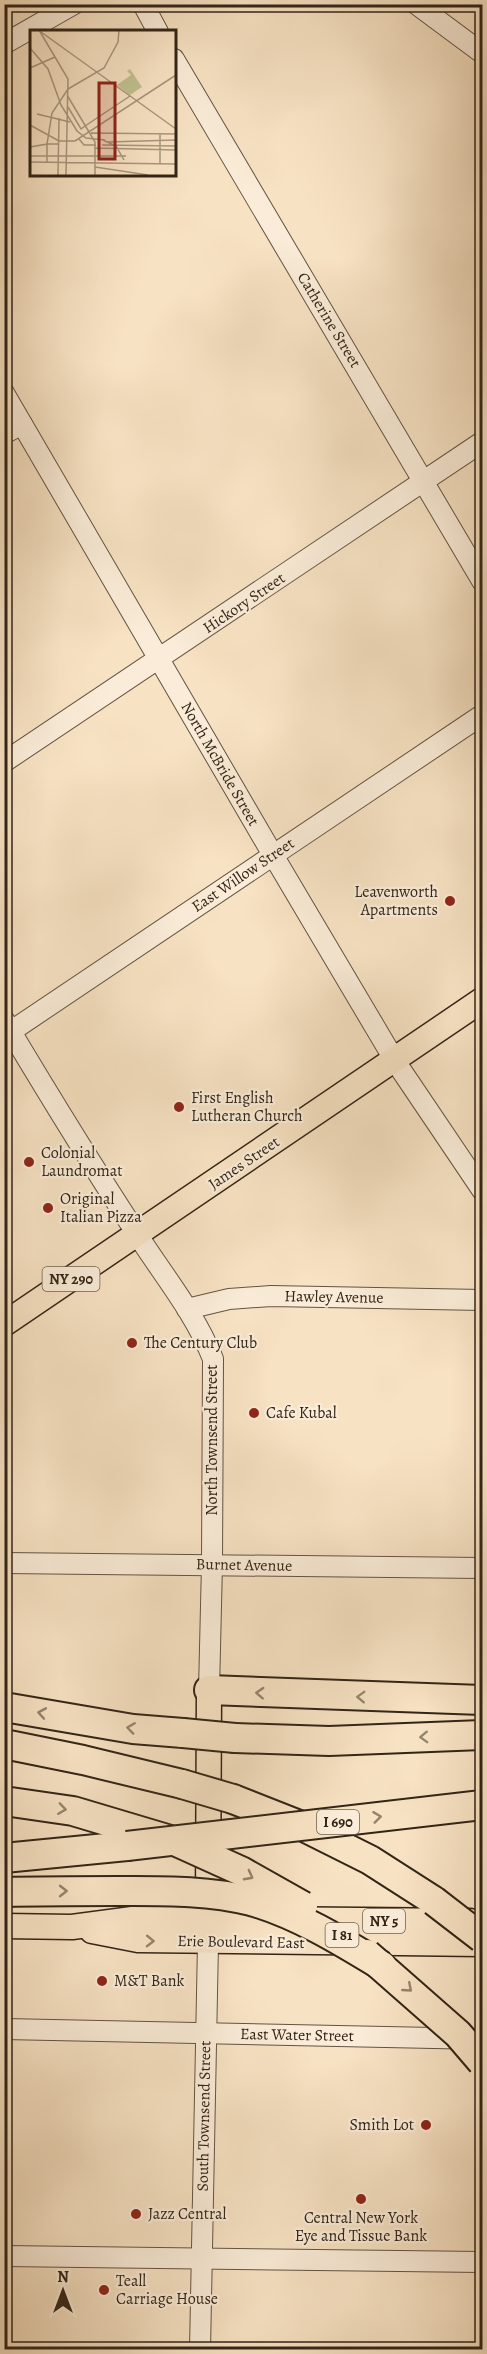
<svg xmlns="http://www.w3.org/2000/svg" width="487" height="2354" viewBox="0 0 487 2354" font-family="Alegreya,serif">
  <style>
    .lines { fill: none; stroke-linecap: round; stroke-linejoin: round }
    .minor-casing { stroke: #635442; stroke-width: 22 }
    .major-casing { stroke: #322517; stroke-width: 27 }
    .highway-casing { stroke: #322517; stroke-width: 32 }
    .minor { stroke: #faecd8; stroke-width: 20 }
    .major { stroke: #f7e2c3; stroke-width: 24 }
    .highway { stroke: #f7e2c3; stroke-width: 28 }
    .highway-bridge-casing { stroke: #322517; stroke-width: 32; stroke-linecap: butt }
    .highway-bridge { stroke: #f7e2c3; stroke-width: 28 }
    .oneway { stroke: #94846d }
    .poi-dot { fill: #8f2418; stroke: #faecd8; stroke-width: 2 }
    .labels { text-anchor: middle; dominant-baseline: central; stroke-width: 4.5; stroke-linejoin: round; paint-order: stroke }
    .shield { fill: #faecd8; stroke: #6e6151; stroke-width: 1.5 }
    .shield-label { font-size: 15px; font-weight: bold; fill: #322517 }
    .street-label { font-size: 16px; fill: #322517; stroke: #faecd8 }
    .poi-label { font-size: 16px; fill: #322517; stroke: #faecd8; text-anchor: start }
    .inset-road { fill: none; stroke: #a8967e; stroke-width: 1.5 }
    .view { fill: #8f2418; fill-opacity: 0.15; stroke: #8f2418; stroke-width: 3 }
    .inset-edge { fill: none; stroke: #322517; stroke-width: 3 }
  </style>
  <rect width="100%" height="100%" fill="#f7e2c3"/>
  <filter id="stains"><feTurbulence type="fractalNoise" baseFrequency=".00333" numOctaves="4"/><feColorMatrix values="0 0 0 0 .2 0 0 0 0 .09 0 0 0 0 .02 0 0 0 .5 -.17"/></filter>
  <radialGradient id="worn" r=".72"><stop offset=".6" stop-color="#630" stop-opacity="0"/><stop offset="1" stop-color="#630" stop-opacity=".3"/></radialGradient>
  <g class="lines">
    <defs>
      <g id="minor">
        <path d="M143 4 158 32"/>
        <path d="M416 4 482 53"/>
        <path d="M4 44 74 4"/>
        <path d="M174 59 482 581"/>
        <path d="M4 393 273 855 395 1061 482 1190"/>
        <path d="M4 434 22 424"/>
        <path d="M4 762 482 442"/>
        <path d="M4 1020C47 1092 91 1164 137 1234 163 1275 195 1313 213 1359L212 1564 209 1690"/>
        <path d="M4 1036 482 715"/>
        <path d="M187 1309 229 1299 271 1296 482 1300"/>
        <path d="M4 1563 482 1568"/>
        <path d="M4 2029 482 2039"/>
        <path d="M4 2256 482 2262"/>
        <path d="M200 2350 208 1943"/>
      </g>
      <g id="major">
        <path d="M4 1324 482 1000"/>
        <path d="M208 1910 209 1690"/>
        <path d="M4 1926 72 1927 140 1918 470 1921"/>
        <path d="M92 1931 138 1940 482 1944"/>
      </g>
      <g id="highway">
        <path d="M209 1690 482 1700"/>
        <path d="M4 1707 133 1729 183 1733"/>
        <path d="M235 1738 329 1741 482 1735"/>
        <path d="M4 1744 83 1760 182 1784"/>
        <path d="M233 1799 304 1827 370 1860 434 1901"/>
        <path d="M4 1801 73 1811 177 1842"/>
        <path d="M4 1858 127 1846"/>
      </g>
    </defs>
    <!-- minor casing -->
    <use href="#minor" class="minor-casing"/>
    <!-- major casing -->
    <use href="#major" class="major-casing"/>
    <!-- highway casing -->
    <use href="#highway" class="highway-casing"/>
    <!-- minor -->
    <use href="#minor" class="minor"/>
    <!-- major -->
    <use href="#major" class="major"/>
    <!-- highway -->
    <use href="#highway" class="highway"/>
    <defs>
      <g id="highway-bridge">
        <path d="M183 1733 235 1738"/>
        <path d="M182 1784 233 1799"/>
        <path d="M177 1842 241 1871 303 1906"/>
        <path d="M127 1846 482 1805"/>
        <path d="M4 1892C43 1891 81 1891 119 1891 162 1891 208 1890 251 1901 297 1914 341 1941 382 1966"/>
        <path d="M434 1901 482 1938"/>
        <path d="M367 1954 458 2034 482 2062"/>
      </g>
    </defs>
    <!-- highway-bridge casing -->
    <use href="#highway-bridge" class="highway-bridge-casing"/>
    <!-- highway-bridge -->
    <use href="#highway-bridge" class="highway-bridge"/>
  </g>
  <!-- one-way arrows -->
  <defs><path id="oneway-chevron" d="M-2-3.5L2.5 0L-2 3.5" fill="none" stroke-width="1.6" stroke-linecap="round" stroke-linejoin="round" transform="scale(1.5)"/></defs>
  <g class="oneway">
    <use href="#oneway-chevron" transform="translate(260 1693) rotate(-177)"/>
    <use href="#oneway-chevron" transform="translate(361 1697) rotate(-178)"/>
    <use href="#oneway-chevron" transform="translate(42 1713) rotate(-170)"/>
    <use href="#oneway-chevron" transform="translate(131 1728) rotate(-172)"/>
    <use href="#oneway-chevron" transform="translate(424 1737) rotate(178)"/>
    <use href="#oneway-chevron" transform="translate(62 1809) rotate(8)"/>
    <use href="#oneway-chevron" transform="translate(377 1817) rotate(-7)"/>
    <use href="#oneway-chevron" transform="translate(249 1876) rotate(28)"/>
    <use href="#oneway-chevron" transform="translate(63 1891)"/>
    <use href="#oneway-chevron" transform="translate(150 1941) rotate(1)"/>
    <use href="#oneway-chevron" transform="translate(408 1988) rotate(41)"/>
  </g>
  <!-- markers -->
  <g class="poi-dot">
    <circle cx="450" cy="901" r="6"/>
    <circle cx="179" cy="1107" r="6"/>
    <circle cx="29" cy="1162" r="6"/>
    <circle cx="48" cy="1208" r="6"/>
    <circle cx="132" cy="1343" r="6"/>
    <circle cx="254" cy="1413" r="6"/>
    <circle cx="102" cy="1981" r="6"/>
    <circle cx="426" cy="2125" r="6"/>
    <circle cx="361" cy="2199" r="6"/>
    <circle cx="136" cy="2214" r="6"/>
    <circle cx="104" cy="2290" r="6"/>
  </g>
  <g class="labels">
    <!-- shield labels -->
    <g class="shield">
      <rect x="42.5" y="1267" width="57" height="24" rx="4.5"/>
      <rect x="317" y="1810" width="42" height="24" rx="4.5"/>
      <rect x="363" y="1909" width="42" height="24" rx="4.5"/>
      <rect x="325.5" y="1923" width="33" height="24" rx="4.5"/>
    </g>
    <g class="shield-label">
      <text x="71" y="1279">NY 290</text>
      <text x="338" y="1822">I 690</text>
      <text x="384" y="1921">NY 5</text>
      <text x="342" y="1935">I 81</text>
    </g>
    <!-- street labels -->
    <g class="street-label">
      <text transform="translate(329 320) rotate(59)">Catherine Street</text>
      <text transform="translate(244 603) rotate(-34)">Hickory Street</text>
      <text transform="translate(220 764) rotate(60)">North McBride Street</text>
      <text transform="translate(243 875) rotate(-34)">East Willow Street</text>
      <text transform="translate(244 1163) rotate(-34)">James Street</text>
      <text transform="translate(334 1297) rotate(1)">Hawley Avenue</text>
      <text transform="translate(212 1440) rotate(-90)">North Townsend Street</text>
      <text transform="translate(244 1565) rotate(1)">Burnet Avenue</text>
      <text transform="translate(241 1942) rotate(1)">Erie Boulevard East</text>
      <text transform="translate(297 2035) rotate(1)">East Water Street</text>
      <text transform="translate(204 2116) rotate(-89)">South Townsend Street</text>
    </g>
    <!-- poi labels -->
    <g class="poi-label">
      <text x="438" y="892" text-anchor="end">Leavenworth<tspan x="438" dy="18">Apartments</tspan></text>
      <text x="191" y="1098">First English<tspan x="191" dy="18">Lutheran Church</tspan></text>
      <text x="41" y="1153">Colonial<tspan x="41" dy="18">Laundromat</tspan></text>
      <text x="60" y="1199">Original<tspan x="60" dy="18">Italian Pizza</tspan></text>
      <text x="144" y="1343">The Century Club</text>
      <text x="266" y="1413">Cafe Kubal</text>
      <text x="114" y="1981">M&amp;T Bank</text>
      <text x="414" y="2125" text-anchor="end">Smith Lot</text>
      <text x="148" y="2214">Jazz Central</text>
      <text x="361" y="2218" text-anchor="middle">Central New York<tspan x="361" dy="18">Eye and Tissue Bank</tspan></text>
      <text x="116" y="2281">Teall<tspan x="116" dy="18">Carriage House</tspan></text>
    </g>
  </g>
  <!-- overview -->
  <g transform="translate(30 30)">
    <rect width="146" height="146" fill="#f7e2c3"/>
    <path d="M100 39 112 57 100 65 87 55 101 45 97 41Z" fill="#c0c291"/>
    <path class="inset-road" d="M9 0 38 49 36 145M11 2 146 99M0 18 18 39 31 75 47 101 56 108 75 110M0 38 25 27M38 59 74 38 88 12 89 0M37 65 65 112V145M38 77 51 99 55 96M7 84 40 92M0 95 29 111H45L146 45M55 96 100 66M61 103 146 104M49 109 54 115H66M73 110 86 116 94 130M78 112 146 110M72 115 146 116M0 117 17 114 22 83 38 59M65 118 146 120M0 126H96M0 132 146 134M17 132V114H28M130 134V104M65 137 118 145M28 145 29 88"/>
    <path class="view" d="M69 53H85V129H69Z"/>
    <rect width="146" height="146" class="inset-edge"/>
  </g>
  <!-- margin -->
  <rect width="487" height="2354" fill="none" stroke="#f7e2c3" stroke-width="24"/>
  <rect x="6" y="6" width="475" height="2342" fill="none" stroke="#322517" stroke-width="3"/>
  <rect x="12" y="12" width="463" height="2330" fill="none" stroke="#322517" stroke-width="1.5"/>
  <!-- north arrow -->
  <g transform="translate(63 2291)" stroke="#faecd8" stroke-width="4.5" paint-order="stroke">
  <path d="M0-4.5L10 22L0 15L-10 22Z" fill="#322517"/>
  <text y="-9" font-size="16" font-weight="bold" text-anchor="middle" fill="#322517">N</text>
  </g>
  <rect width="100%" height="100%" filter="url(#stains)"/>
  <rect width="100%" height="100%" fill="url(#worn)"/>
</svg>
